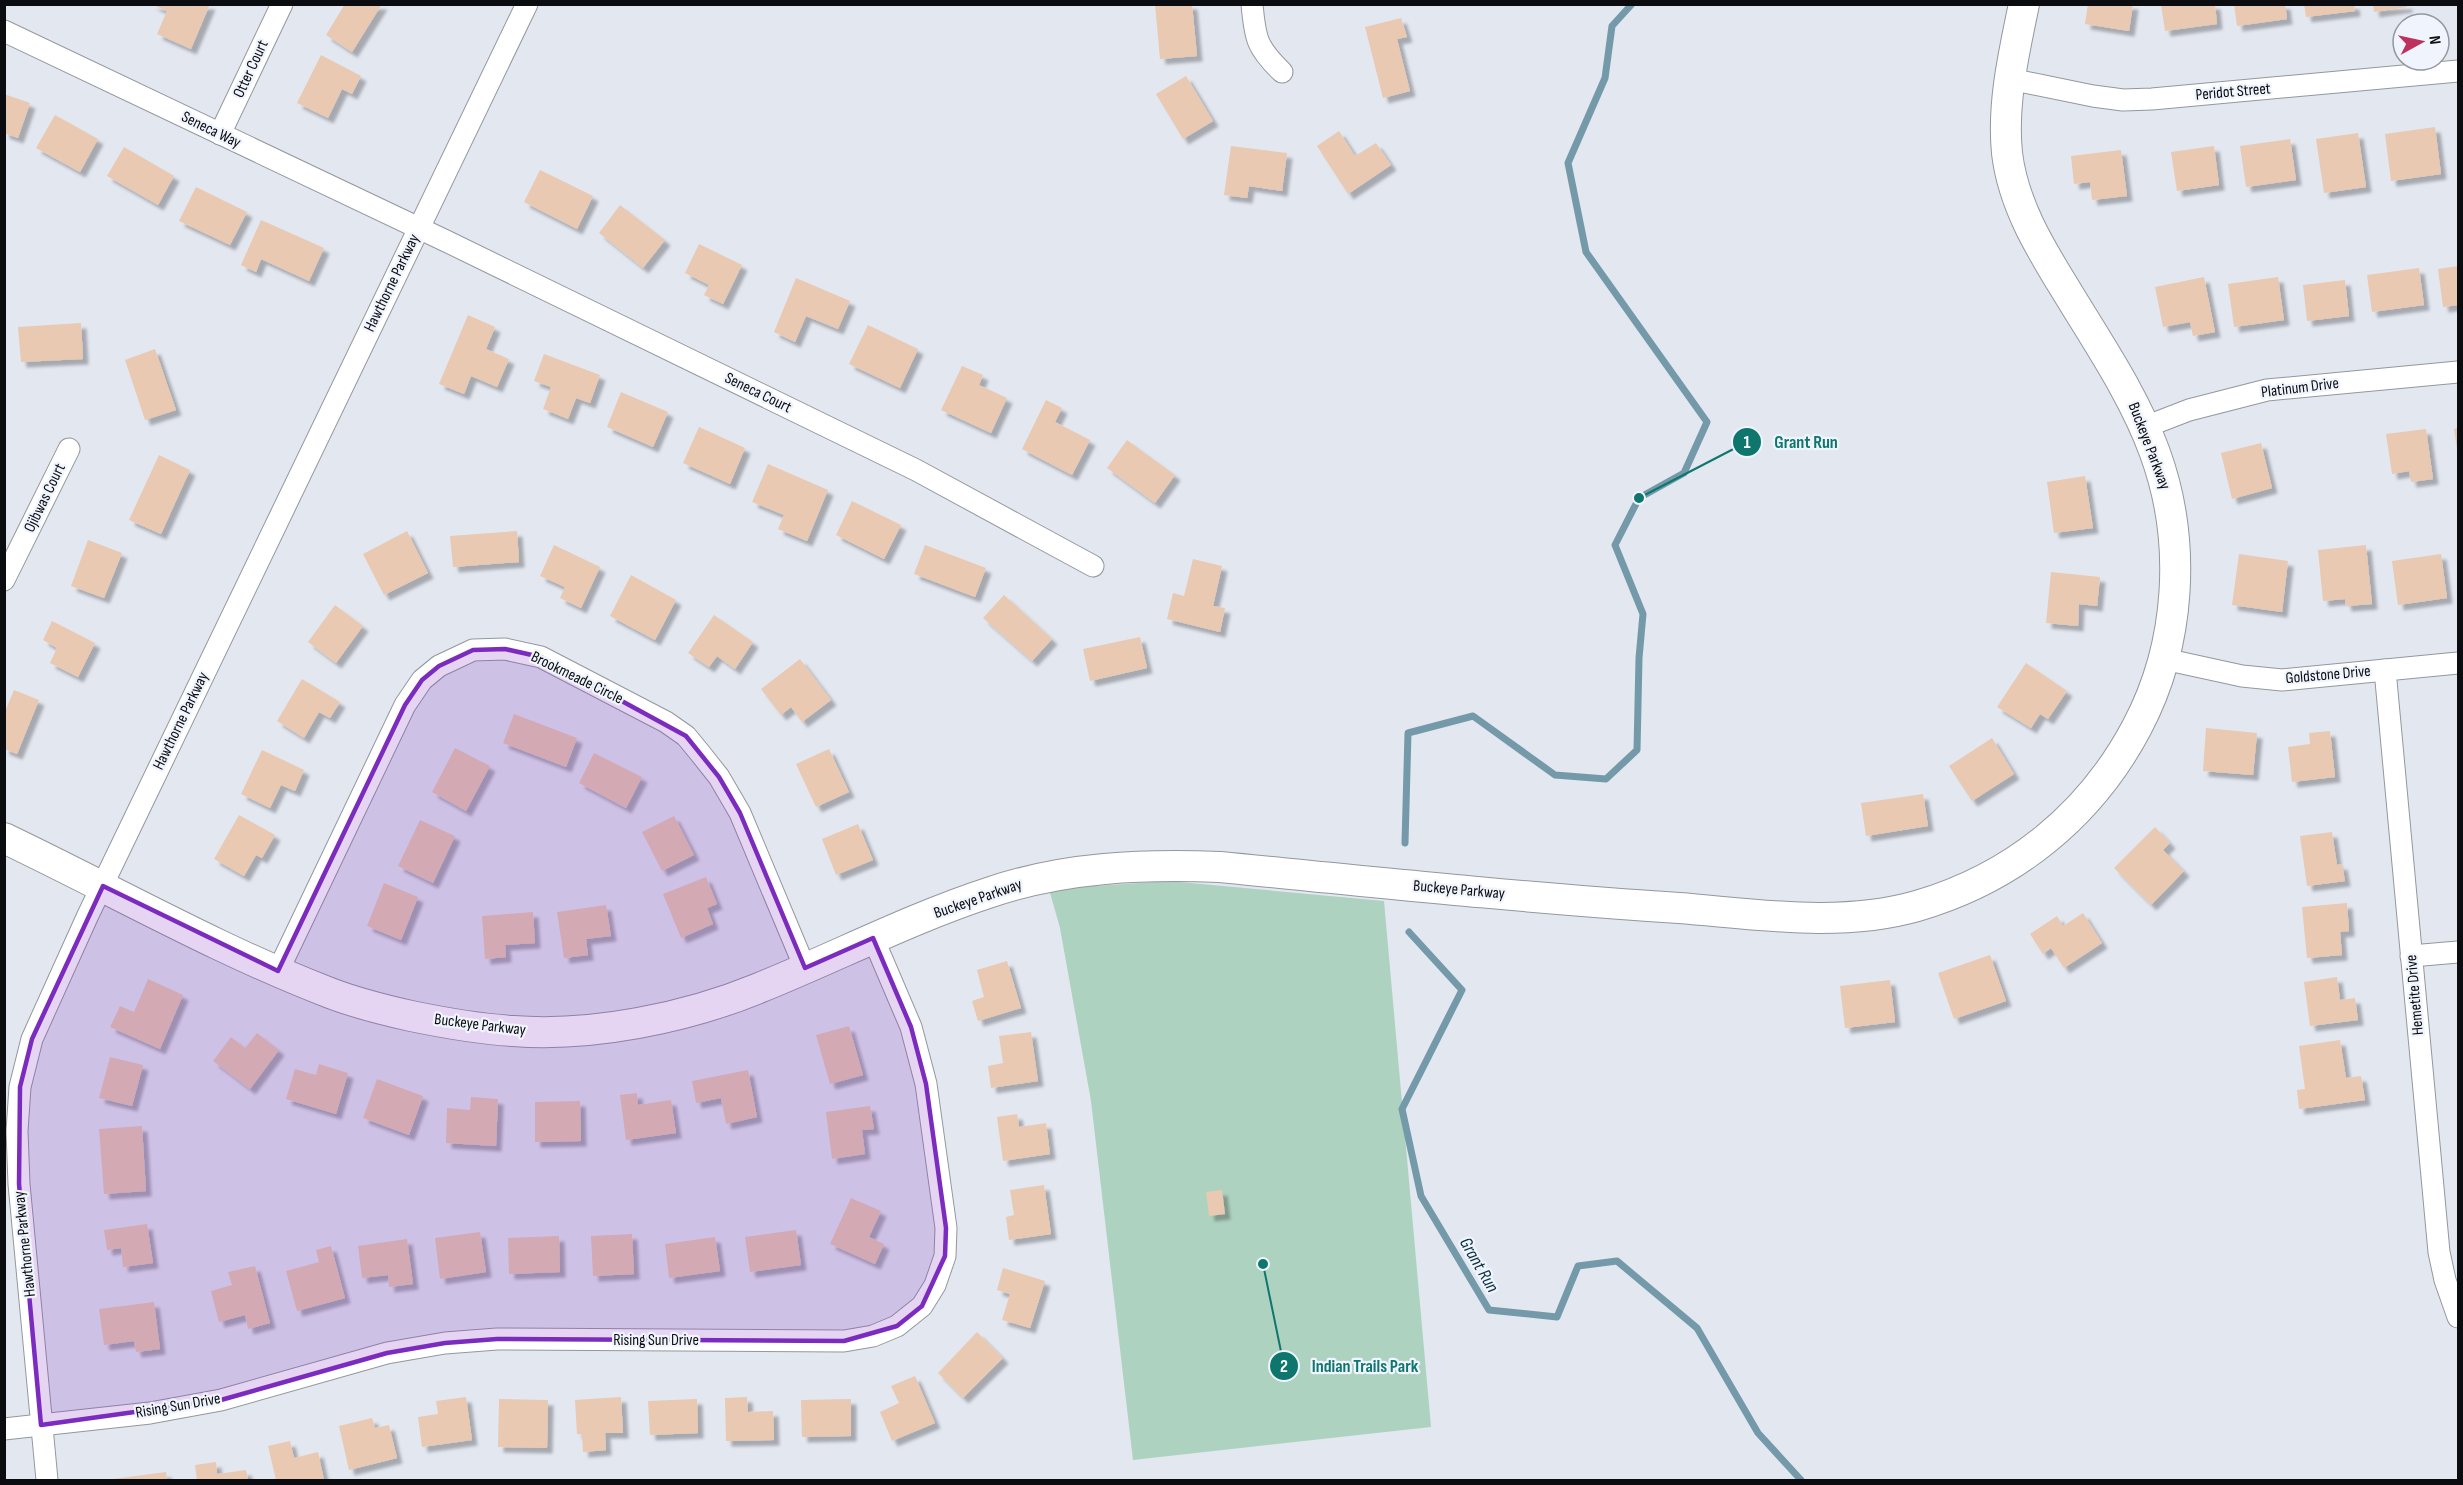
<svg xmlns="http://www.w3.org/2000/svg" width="2463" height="1485" viewBox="0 0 2463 1485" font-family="'Sofia Sans Condensed',sans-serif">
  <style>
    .green { fill: #aed2c0 }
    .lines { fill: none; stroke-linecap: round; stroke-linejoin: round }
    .stream { stroke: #749aaa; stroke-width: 7 }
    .building { fill: #e9c9b1; filter: url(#shadow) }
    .street-casing { stroke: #93979f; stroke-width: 23 }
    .secondary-casing { stroke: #93979f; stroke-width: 32 }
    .street { stroke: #fff; stroke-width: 21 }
    .secondary { stroke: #fff; stroke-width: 30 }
    .marked { fill: #7b2cbf; fill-opacity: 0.2; stroke: #7b2cbf; stroke-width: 4.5; stroke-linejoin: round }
    .labels { text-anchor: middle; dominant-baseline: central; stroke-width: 4.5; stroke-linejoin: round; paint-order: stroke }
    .street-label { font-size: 16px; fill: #0b0c0f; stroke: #f0f4fd }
    .water-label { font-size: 18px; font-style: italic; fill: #0a303d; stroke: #f0f4fd }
    .leader { fill: none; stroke: #0f766e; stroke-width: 2 }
    .callout-dot { fill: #0f766e; stroke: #f0f4fd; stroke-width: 2 }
    .mark-label { font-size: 18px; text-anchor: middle; font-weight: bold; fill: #fff }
    .callout-label { font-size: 18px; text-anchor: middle; font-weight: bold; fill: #0f766e; stroke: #f0f4fd; stroke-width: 4.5; stroke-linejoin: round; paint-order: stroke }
  </style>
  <defs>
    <filter id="shadow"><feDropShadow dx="5.5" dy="5.5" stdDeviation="1.5" flood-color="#0004"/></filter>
  </defs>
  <rect width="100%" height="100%" fill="#e3e7f0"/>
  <!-- green -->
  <path class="green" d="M1169 881 1384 901 1431 1427 1133 1460 1091 1101 1060 928 1049 889Z"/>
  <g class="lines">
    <!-- stream -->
    <g class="stream">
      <path d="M1405 843 1408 733 1473 716 1555 775 1606 779 1637 750 1639 658 1643 614 1615 545 1639 498 1684 473 1707 422 1586 252 1568 163 1605 78 1612 26 1632 4"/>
      <path d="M1409 932 1462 990 1402 1109 1421 1196 1489 1310 1557 1317 1578 1266 1617 1261 1697 1328 1758 1433 1801 1480"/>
    </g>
  </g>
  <!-- building -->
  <g class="building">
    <path d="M151 4H210L191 49 157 34 167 11Z"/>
    <path d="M345 4H382L352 52 326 35Z"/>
    <path d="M1155 4H1192L1197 56 1160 59Z"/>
    <path d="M2088 4H2133L2129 31 2085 24Z"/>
    <path d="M2161 4H2215L2217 24 2165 31Z"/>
    <path d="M2234 4H2285L2287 19 2237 26Z"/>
    <path d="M2304 4H2354L2355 11 2306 17Z"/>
    <path d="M2373 4H2407V7L2374 12Z"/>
    <path d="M1401 18 1407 37 1397 39 1410 91 1383 98 1365 27Z"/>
    <path d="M321 55 361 76 352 94 342 89 328 118 297 103Z"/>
    <path d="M1186 76 1213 121 1183 139 1156 94Z"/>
    <path d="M4 94 30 103 18 138 4 133Z"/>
    <path d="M55 115 98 139 80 172 36 148Z"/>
    <path d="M2435 127 2441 174 2391 181 2385 134Z"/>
    <path d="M1339 131 1355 156 1376 143 1391 165 1348 194 1317 146Z"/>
    <path d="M2358 133 2366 187 2324 193 2316 139Z"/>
    <path d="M2290 139 2296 180 2246 187 2240 146Z"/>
    <path d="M1231 146 1287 153 1282 191 1249 186 1247 198 1224 195Z"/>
    <path d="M2214 146 2219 185 2177 191 2171 152Z"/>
    <path d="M124 147 174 176 158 205 107 176Z"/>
    <path d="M2121 150 2127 196 2092 200 2090 182 2074 184 2071 156Z"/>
    <path d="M540 170 593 196 577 229 524 202Z"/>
    <path d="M196 187 247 212 230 245 179 221Z"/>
    <path d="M620 205 665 240 643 268 599 233Z"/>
    <path d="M261 220 324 248 309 281 261 259 256 272 241 265Z"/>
    <path d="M699 244 742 265 723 304 704 295 709 285 685 273Z"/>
    <path d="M2458 266V305L2443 307 2438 269Z"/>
    <path d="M2419 268 2424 305 2372 312 2367 275Z"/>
    <path d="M2204 277 2215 332 2193 336 2190 322 2163 327 2155 287Z"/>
    <path d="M2278 277 2284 320 2234 327 2228 284Z"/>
    <path d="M796 278 850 301 838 329 806 316 795 342 774 332Z"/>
    <path d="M2345 280 2349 316 2307 321 2303 285Z"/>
    <path d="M468 315 495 327 486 349 509 359 497 387 471 376 464 394 439 384Z"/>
    <path d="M81 323 83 359 21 362 18 327Z"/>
    <path d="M868 325 918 349 900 388 849 364Z"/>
    <path d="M155 349 176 410 145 420 125 360Z"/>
    <path d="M544 354 600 375 590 403 576 398 568 419 543 409 551 387 534 381Z"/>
    <path d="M962 366 983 375 979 385 1007 398 991 433 941 410Z"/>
    <path d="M621 392 668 412 653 447 607 427Z"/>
    <path d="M1046 400 1062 408 1055 422 1090 440 1072 475 1022 449Z"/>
    <path d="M699 427 745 448 730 484 683 463Z"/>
    <path d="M2458 428V449H2457L2454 429Z"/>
    <path d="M2426 429 2433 479 2411 482 2409 471 2392 474 2386 434Z"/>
    <path d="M1127 440 1175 475 1155 503 1107 468Z"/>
    <path d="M2261 443 2272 488 2232 499 2221 453Z"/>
    <path d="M159 455 190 470 161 534 129 520Z"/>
    <path d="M768 464 828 490 807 541 778 529 784 515 752 502Z"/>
    <path d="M2085 476 2093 528 2054 533 2047 482Z"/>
    <path d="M852 501 901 525 884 559 836 535Z"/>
    <path d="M407 531 428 573 384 595 363 554Z"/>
    <path d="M517 531 519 562 453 567 450 536Z"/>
    <path d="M88 540 122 553 104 598 71 586Z"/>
    <path d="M554 545 600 567 581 608 560 598 565 587 540 576Z"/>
    <path d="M925 545 986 568 975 597 914 574Z"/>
    <path d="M2366 545 2372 604 2346 606 2345 599 2323 601 2318 550Z"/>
    <path d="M2239 554 2288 561 2282 612 2232 605Z"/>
    <path d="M2441 554 2447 598 2398 605 2392 561Z"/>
    <path d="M1193 559 1222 566 1213 606 1225 608 1220 632 1167 619 1173 593 1184 596Z"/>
    <path d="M2051 572 2100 577 2097 606 2079 604 2078 626 2046 623Z"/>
    <path d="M631 575 676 600 655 640 610 616Z"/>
    <path d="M1004 595 1052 639 1032 661 983 618Z"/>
    <path d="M335 605 363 626 336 663 308 642Z"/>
    <path d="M714 615 753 642 735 669 717 656 709 667 688 653Z"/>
    <path d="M52 621 95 643 78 677 50 663 57 648 43 640Z"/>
    <path d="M1140 637 1147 668 1090 681 1083 649Z"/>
    <path d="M800 659 831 700 802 722 791 707 781 715 761 689Z"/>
    <path d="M2026 663 2067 691 2048 719 2040 714 2031 728 1997 707Z"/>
    <path d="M302 679 340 702 330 718 319 712 304 738 277 721Z"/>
    <path d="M14 690 39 700 17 754 4 749V714Z"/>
    <path d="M514 714 577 738 566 767 503 743Z"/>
    <path d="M2206 728 2257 733 2253 775 2203 771Z"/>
    <path d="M2330 731 2335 777 2292 782 2288 747 2310 744 2309 733Z"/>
    <path d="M1992 738 2014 774 1972 801 1949 766Z"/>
    <path d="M455 748 490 766 466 811 432 792Z"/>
    <path d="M829 749 849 792 816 807 796 764Z"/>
    <path d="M262 750 304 770 295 791 281 785 270 808 241 794Z"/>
    <path d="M594 753 642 777 626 808 579 783Z"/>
    <path d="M1923 794 1928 826 1866 836 1861 803Z"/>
    <path d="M239 815 275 835 262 858 256 855 244 876 214 859Z"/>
    <path d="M674 816 694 855 662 871 642 832Z"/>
    <path d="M420 820 455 836 433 883 398 866Z"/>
    <path d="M858 824 873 860 836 875 822 839Z"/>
    <path d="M2155 827 2170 843 2163 850 2184 871 2151 905 2114 868Z"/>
    <path d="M2332 832 2337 865 2342 864 2345 881 2307 886 2300 836Z"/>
    <path d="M706 877 717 904 707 908 713 924 681 938 663 894Z"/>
    <path d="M384 883 418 897 401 940 367 926Z"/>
    <path d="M2347 903 2349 931 2340 932 2342 955 2307 958 2302 907Z"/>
    <path d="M606 905 611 936 586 939 588 955 564 958 557 912Z"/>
    <path d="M533 912 535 943 505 945 506 957 485 959 482 916Z"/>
    <path d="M2083 913 2102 943 2064 968 2051 948 2043 954 2030 934 2057 916 2063 926Z"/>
    <path d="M1990 955 2006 1001 1954 1019 1938 973Z"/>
    <path d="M1007 961 1021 1008 978 1021 972 1001 984 997 977 970Z"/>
    <path d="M2337 977 2340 1000 2355 998 2358 1020 2310 1026 2304 982Z"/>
    <path d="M148 979 183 995 160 1049 110 1027 120 1006 134 1012Z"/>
    <path d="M1890 980 1895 1022 1845 1028 1840 986Z"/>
    <path d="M849 1026 863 1075 830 1084 816 1035Z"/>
    <path d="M1031 1032 1038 1081 991 1088 988 1066 1003 1063 999 1036Z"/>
    <path d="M257 1033 279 1050 250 1089 213 1061 231 1037 245 1048Z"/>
    <path d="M2340 1040 2346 1078 2361 1076 2365 1100 2299 1109 2297 1090 2305 1089 2299 1046Z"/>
    <path d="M110 1057 143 1065 132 1106 99 1098Z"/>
    <path d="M319 1064 348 1073 336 1114 286 1099 295 1069 316 1075Z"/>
    <path d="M748 1070 757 1117 726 1124 721 1098 696 1103 692 1081Z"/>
    <path d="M377 1079 423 1096 409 1135 363 1118Z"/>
    <path d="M637 1093 638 1105 671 1100 676 1133 626 1140 620 1095Z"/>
    <path d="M471 1097 498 1099 496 1146 446 1143 447 1108 470 1110Z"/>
    <path d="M580 1101 581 1141 535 1142V1102Z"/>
    <path d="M870 1106 874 1129 862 1130 865 1154 832 1159 826 1112Z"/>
    <path d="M1017 1114 1019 1127 1046 1123 1050 1154 1003 1161 997 1117Z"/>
    <path d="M142 1126 146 1191 104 1194 99 1129Z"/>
    <path d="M1044 1185 1051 1234 1009 1240 1006 1217 1014 1215 1010 1190Z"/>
    <path d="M1222 1190 1225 1214 1209 1216 1206 1192Z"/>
    <path d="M851 1198 881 1211 869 1237 884 1244 875 1264 830 1244Z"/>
    <path d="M147 1224 153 1263 123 1267 121 1248 107 1250 104 1230Z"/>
    <path d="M796 1230 801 1265 750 1272 745 1237Z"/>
    <path d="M480 1232 486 1272 440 1279 435 1238Z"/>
    <path d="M632 1234 634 1274 593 1276 591 1236Z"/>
    <path d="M559 1236 560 1272 509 1274 508 1238Z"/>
    <path d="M715 1237 720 1271 669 1278 665 1244Z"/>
    <path d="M407 1239 413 1284 389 1287 388 1275 362 1278 358 1246Z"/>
    <path d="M331 1246 345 1298 297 1311 286 1271 319 1262 316 1250Z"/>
    <path d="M255 1266 270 1323 248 1329 245 1315 219 1322 211 1291 232 1285 228 1272Z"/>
    <path d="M1003 1268 1045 1281 1030 1328 1002 1320 1010 1294 997 1290Z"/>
    <path d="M154 1302 160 1349 136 1352 134 1341 104 1345 99 1309Z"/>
    <path d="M977 1332 1003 1358 963 1398 938 1373Z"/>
    <path d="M915 1376 935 1423 892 1441 880 1412 899 1403 891 1386Z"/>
    <path d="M466 1397 472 1440 422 1447 418 1417 438 1414 436 1401Z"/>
    <path d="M621 1397 623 1433H605L606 1450 583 1452 582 1434H577L575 1400Z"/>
    <path d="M747 1397 748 1412 773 1411 774 1440 726 1441 725 1398Z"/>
    <path d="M499 1399 548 1400 547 1448 498 1447Z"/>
    <path d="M697 1399 698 1433 650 1435 648 1401Z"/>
    <path d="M851 1399V1436L802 1437 801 1400Z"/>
    <path d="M372 1418 375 1428 389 1425 397 1458 349 1470 339 1426Z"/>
    <path d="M290 1441 294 1458 318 1452 324 1480H276L268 1446Z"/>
    <path d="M216 1462 217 1474 246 1470 248 1480H197L195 1465Z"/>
    <path d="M166 1472 167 1480H113V1479Z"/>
  </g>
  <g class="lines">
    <defs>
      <g id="street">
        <path d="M1252 4C1255 39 1257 48 1282 72"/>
        <path d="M4 31 446 241 916 470 1093 566"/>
        <path d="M2010 79 2093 96 2123 100 2152 99 2458 71"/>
        <path d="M220 134 282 4"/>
        <path d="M2145 427 2189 410 2267 390 2458 372"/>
        <path d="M4 580 69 449"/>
        <path d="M2164 659 2242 676 2282 680 2458 663"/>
        <path d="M2385 670 2439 1252 2445 1280 2458 1317"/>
        <path d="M2411 956 2458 952"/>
        <path d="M278 971 405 705 422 680 439 666 473 650 505 649 541 657 666 722 686 736 700 753 719 777 740 813 805 968"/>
        <path d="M4 1429 150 1413 221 1400 387 1353 445 1343 497 1339 844 1341 873 1336 897 1326 922 1306 935 1285 945 1256 946 1228 926 1084 911 1027 873 938"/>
        <path d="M47 1480 19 1184 17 1131 20 1087 32 1039 88 915 527 4"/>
      </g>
      <path id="secondary" d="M4 838C113 890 218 950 330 993 356 1003 384 1010 411 1016 445 1023 479 1029 513 1031 592 1037 686 1018 759 988 836 957 911 918 991 892 1065 867 1143 864 1220 867 1373 882 1526 898 1679 908 1756 914 1840 928 1917 906 2013 878 2090 816 2137 727 2181 644 2187 541 2155 453 2134 395 2098 343 2066 290 2040 248 2013 204 2007 153 2002 103 2014 53 2024 4"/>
    </defs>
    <!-- street casing -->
    <use href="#street" class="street-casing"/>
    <!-- secondary casing -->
    <use href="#secondary" class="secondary-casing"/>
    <!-- street -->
    <use href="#street" class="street"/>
    <!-- secondary -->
    <use href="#secondary" class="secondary"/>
  </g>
  <!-- marked area -->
  <path class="marked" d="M505 649 541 657 686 736 719 777 740 813 805 968 873 938 911 1027 926 1084 946 1228 945 1256 922 1306 897 1326 844 1341 497 1339 445 1343 387 1353 221 1400 41 1425 19 1184 20 1087 32 1039 103 886 278 971 405 705 422 680 439 666 473 650Z"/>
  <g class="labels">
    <!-- street labels -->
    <g class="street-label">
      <text transform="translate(251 69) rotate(-65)">Otter Court</text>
      <text transform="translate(2233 92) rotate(-5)">Peridot Street</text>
      <text transform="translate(211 130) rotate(26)">Seneca Way</text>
      <text transform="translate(392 283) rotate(-64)">Hawthorne Parkway</text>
      <text transform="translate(2300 388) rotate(-7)">Platinum Drive</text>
      <text transform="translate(758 393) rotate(26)">Seneca Court</text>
      <text transform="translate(2149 446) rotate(69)">Buckeye Parkway</text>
      <text transform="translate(45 498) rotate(-64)">Ojibwas Court</text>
      <text transform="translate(2328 675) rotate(-5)">Goldstone Drive</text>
      <text transform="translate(577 678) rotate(26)">Brookmeade Circle</text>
      <text transform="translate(181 721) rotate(-64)">Hawthorne Parkway</text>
      <text transform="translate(1459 890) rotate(5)">Buckeye Parkway</text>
      <text transform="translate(978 899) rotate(-19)">Buckeye Parkway</text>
      <text transform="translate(2415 995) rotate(-95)">Hemetite Drive</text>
      <text transform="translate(480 1025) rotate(7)">Buckeye Parkway</text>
      <text transform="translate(25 1244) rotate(-96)">Hawthorne Parkway</text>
      <text x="656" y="1340">Rising Sun Drive</text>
      <text transform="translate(178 1406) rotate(-10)">Rising Sun Drive</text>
    </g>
    <!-- water labels -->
    <g class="water-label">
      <text transform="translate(1479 1265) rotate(60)">Grant Run</text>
    </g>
  </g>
  <!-- callouts -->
  <path class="leader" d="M1639 498L1747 442M1263 1264L1284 1366"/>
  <g class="callout-dot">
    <circle cx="1639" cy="498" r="6"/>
    <circle cx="1263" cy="1264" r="6"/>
    <circle cx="1747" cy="442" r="15"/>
    <circle cx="1284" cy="1366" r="15"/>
  </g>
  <g class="mark-label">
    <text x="1747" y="448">1</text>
    <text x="1284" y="1372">2</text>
  </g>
  <g class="callout-label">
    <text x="1806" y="448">Grant Run</text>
    <text x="1365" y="1372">Indian Trails Park</text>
  </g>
  <!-- border -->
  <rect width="2463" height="1485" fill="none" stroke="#0b0c0f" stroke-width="12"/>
  <!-- north arrow -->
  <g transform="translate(2421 42) rotate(82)"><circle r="28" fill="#f0f4fd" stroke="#94979e" stroke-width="1.5"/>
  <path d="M0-4.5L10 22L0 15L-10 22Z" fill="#bf315d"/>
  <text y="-9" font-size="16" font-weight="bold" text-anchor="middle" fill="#0b0c0f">N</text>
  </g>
</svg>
